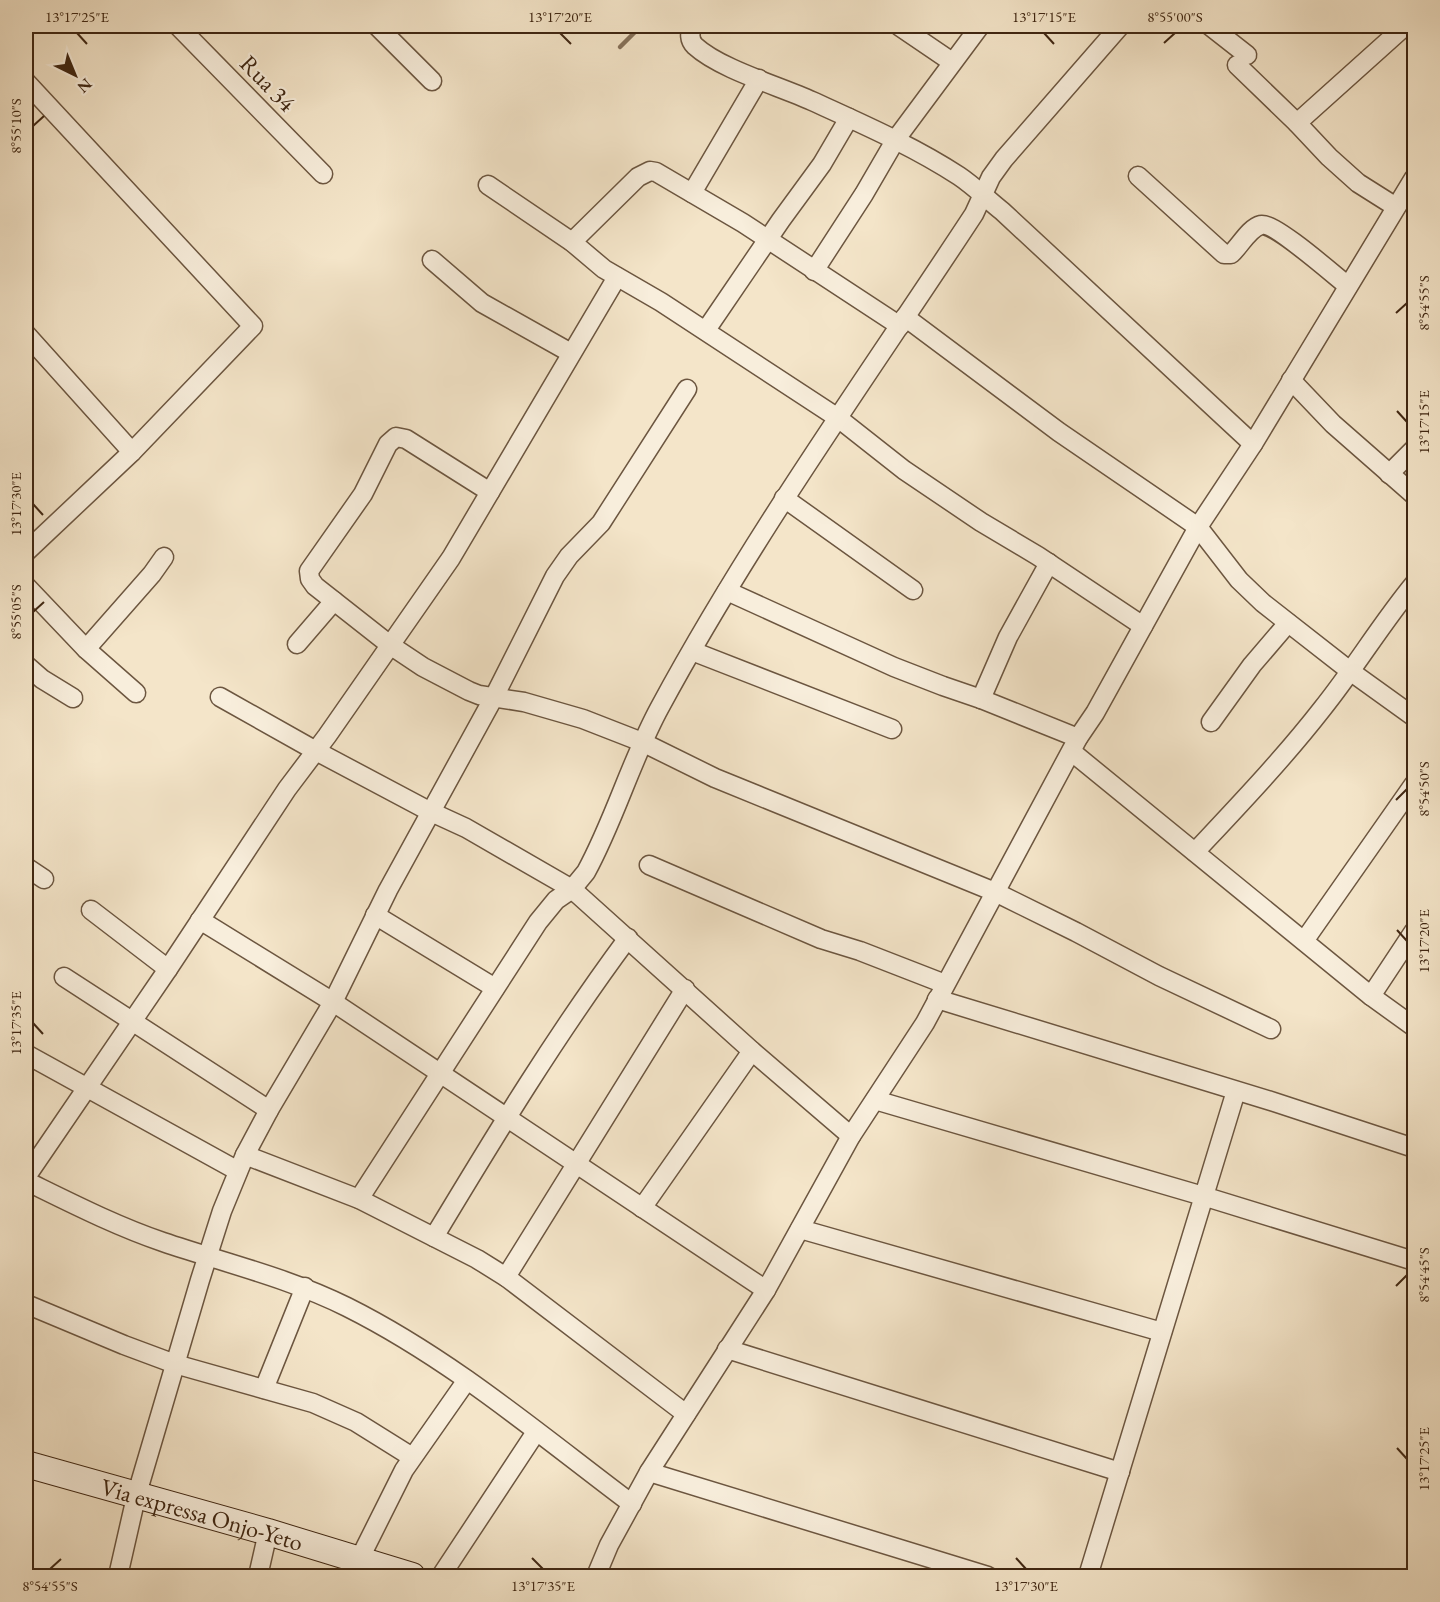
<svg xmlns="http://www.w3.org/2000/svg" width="1440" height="1602" viewBox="0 0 1440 1602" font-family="'EB Garamond',serif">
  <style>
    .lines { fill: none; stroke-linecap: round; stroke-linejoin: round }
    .stream { stroke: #86725b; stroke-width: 4.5 }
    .street-casing { stroke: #6c5640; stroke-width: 21 }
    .secondary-casing { stroke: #3f2612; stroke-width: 28 }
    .street { stroke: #f8eedc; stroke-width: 18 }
    .secondary { stroke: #f8eedc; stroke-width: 26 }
    .ticks { fill: none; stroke: #3f2612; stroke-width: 2 }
    .labels { text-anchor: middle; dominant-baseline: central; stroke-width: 4.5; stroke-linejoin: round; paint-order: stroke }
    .street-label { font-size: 24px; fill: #3f2612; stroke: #f8eedc }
    .neatline { fill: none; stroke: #3f2612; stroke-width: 2 }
    .ticks-label { font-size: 15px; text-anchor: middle; fill: #3f2612 }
  </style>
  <rect width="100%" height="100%" fill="#f4e5c9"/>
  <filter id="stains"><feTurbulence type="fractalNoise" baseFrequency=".00333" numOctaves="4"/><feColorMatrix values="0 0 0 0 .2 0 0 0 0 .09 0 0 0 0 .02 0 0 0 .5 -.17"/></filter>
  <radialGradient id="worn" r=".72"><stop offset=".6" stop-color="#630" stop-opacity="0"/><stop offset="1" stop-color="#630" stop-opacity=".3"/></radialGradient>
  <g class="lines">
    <!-- stream -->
    <path class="stream" d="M620 47 641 26"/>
    <defs>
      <g id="street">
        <path d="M178 26 323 174"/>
        <path d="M377 26 432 81"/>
        <path d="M693 26C689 33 689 40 695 46 720 69 779 86 812 101 862 124 913 146 959 176 974 186 988 200 1002 211L1253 444"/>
        <path d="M899 26 952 62"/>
        <path d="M1210 26 1247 55"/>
        <path d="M1237 65 1297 123 1329 157 1358 183 1396 207"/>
        <path d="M26 82 253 326 132 452 26 552"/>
        <path d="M1297 123 1405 26"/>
        <path d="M1138 176 1224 254H1231C1240 246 1249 228 1261 225 1274 222 1334 275 1348 286"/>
        <path d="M488 185 572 242 604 269 661 302 838 418 904 470 981 522 1038 556 1143 626"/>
        <path d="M692 193 759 79"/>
        <path d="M572 242 638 177 650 171 656 172 743 223 900 326"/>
        <path d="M432 260 482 303 571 353"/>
        <path d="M814 271 864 194 896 139 980 26"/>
        <path d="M905 317 1059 432 1198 527 1239 580 1263 603 1350 671 1414 717"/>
        <path d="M706 330 781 220 822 164 849 118"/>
        <path d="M26 334 132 452"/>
        <path d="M1291 380 1333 424 1414 495"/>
        <path d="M1389 474 1414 449"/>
        <path d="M490 492 406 439 396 437 388 444 363 494 309 571 310 579 315 586 390 645 423 667 469 691 479 695 524 702 583 719 642 742 715 778 995 892 1076 932 1159 976 1271 1029"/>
        <path d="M784 498 913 590"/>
        <path d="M26 586 86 649 136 693"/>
        <path d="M727 591 894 667 943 686 981 699 1078 738"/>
        <path d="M297 644 334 601"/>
        <path d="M86 649 152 574 164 557"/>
        <path d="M692 651 892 729"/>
        <path d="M26 665 42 679 73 698"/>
        <path d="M220 697 316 751 429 811 466 828 572 889 752 1051 851 1136"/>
        <path d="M981 699 1008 637 1049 563"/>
        <path d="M1211 722 1252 665 1288 623"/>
        <path d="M1072 752 1371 996 1414 1027"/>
        <path d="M1195 852C1239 805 1283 759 1322 709 1355 668 1381 624 1414 584"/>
        <path d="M649 865 821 939 860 951 945 984"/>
        <path d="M26 867 44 879"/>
        <path d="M91 910 168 969"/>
        <path d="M375 915 495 988"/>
        <path d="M200 920 333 1002 766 1290"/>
        <path d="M1304 941 1414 784"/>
        <path d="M64 977 269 1110"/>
        <path d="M1371 996 1414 931"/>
        <path d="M937 999 1274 1102 1414 1148"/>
        <path d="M26 1054 238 1171"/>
        <path d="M875 1100 1203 1196 1414 1261"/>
        <path d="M245 1155 359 1199 477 1259 506 1277 686 1414"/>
        <path d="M26 1177 168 969 287 789 327 736 451 558 617 277"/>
        <path d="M26 1181C71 1203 116 1226 163 1242 225 1263 289 1278 347 1307 451 1359 540 1435 632 1504"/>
        <path d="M359 1199 538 922 556 900 572 889 586 872C615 819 631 760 660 707 753 535 867 377 974 214L991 177 1004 159 1120 26"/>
        <path d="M642 1208 752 1051"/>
        <path d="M800 1229 1162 1332"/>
        <path d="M434 1237C496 1134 556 1035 628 938"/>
        <path d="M506 1277 685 989"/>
        <path d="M26 1304 124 1345 175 1364 313 1403 356 1422 412 1457"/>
        <path d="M727 1349 1120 1472"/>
        <path d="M264 1389 305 1287"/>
        <path d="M649 1472 988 1576"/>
        <path d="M359 1560 404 1470 467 1380"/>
        <path d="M118 1576 136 1497 200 1280 222 1211 245 1155 269 1110 333 1002 388 890 494 697 555 576 569 556 601 523 687 389"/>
        <path d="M258 1576 268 1532"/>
        <path d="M441 1576 536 1432"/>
        <path d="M596 1576 609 1545 649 1472 766 1290 851 1136 925 1023 1078 738 1095 713 1198 527 1253 444 1414 178"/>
        <path d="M1088 1576 1236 1091"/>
      </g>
      <g id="secondary">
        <path id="s1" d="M26 1464 268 1532 412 1576"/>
      </g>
    </defs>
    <!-- street casing -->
    <use href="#street" class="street-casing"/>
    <!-- secondary casing -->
    <use href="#secondary" class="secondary-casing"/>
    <!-- street -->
    <use href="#street" class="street"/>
    <!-- secondary -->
    <use href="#secondary" class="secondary"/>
  </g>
  <!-- ticks -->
  <path class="ticks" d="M77 33 87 44M560 33 571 44M1044 33 1054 44M1164 43 1175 33M33 126 44 116M1396 313 1407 303M1397 411 1407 422M33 504 43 515M33 612 44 602M1396 800 1407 789M1397 930 1407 941M33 1023 43 1034M1396 1286 1407 1275M1397 1448 1407 1459M532 1558 543 1569M1016 1558 1026 1569M50 1569 61 1559"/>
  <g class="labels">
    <!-- street labels -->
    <g class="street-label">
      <text transform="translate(268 83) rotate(46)">Rua 34</text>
      <text stroke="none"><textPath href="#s1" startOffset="183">Via expressa Onjo-Yeto</textPath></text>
    </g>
  </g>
  <!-- margin -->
  <rect width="1440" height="1602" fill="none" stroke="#f4e5c9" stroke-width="66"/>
  <!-- north arrow -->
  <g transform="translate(75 75) rotate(137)" stroke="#f8eedc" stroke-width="4.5" paint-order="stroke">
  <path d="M0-4.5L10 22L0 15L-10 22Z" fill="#3f2612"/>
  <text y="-9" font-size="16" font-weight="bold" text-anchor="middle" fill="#3f2612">N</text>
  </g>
  <rect x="33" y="33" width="1374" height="1536" class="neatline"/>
  <g class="ticks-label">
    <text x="77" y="22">13°17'25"E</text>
    <text x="560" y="22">13°17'20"E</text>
    <text x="1044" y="22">13°17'15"E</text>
    <text x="1175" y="22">8°55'00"S</text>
    <text transform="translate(16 126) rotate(-90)" y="5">8°55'10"S</text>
    <text transform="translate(1424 303) rotate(-90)" y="5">8°54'55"S</text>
    <text transform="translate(1424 422) rotate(-90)" y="5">13°17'15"E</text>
    <text transform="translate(16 504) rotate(-90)" y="5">13°17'30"E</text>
    <text transform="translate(16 612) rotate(-90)" y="5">8°55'05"S</text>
    <text transform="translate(1424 789) rotate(-90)" y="5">8°54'50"S</text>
    <text transform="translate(1424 941) rotate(-90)" y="5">13°17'20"E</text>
    <text transform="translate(16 1023) rotate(-90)" y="5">13°17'35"E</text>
    <text transform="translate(1424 1275) rotate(-90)" y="5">8°54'45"S</text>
    <text transform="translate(1424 1459) rotate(-90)" y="5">13°17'25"E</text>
    <text x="50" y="1591">8°54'55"S</text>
    <text x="543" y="1591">13°17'35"E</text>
    <text x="1026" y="1591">13°17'30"E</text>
  </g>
  <rect width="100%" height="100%" filter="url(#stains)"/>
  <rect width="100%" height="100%" fill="url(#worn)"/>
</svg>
